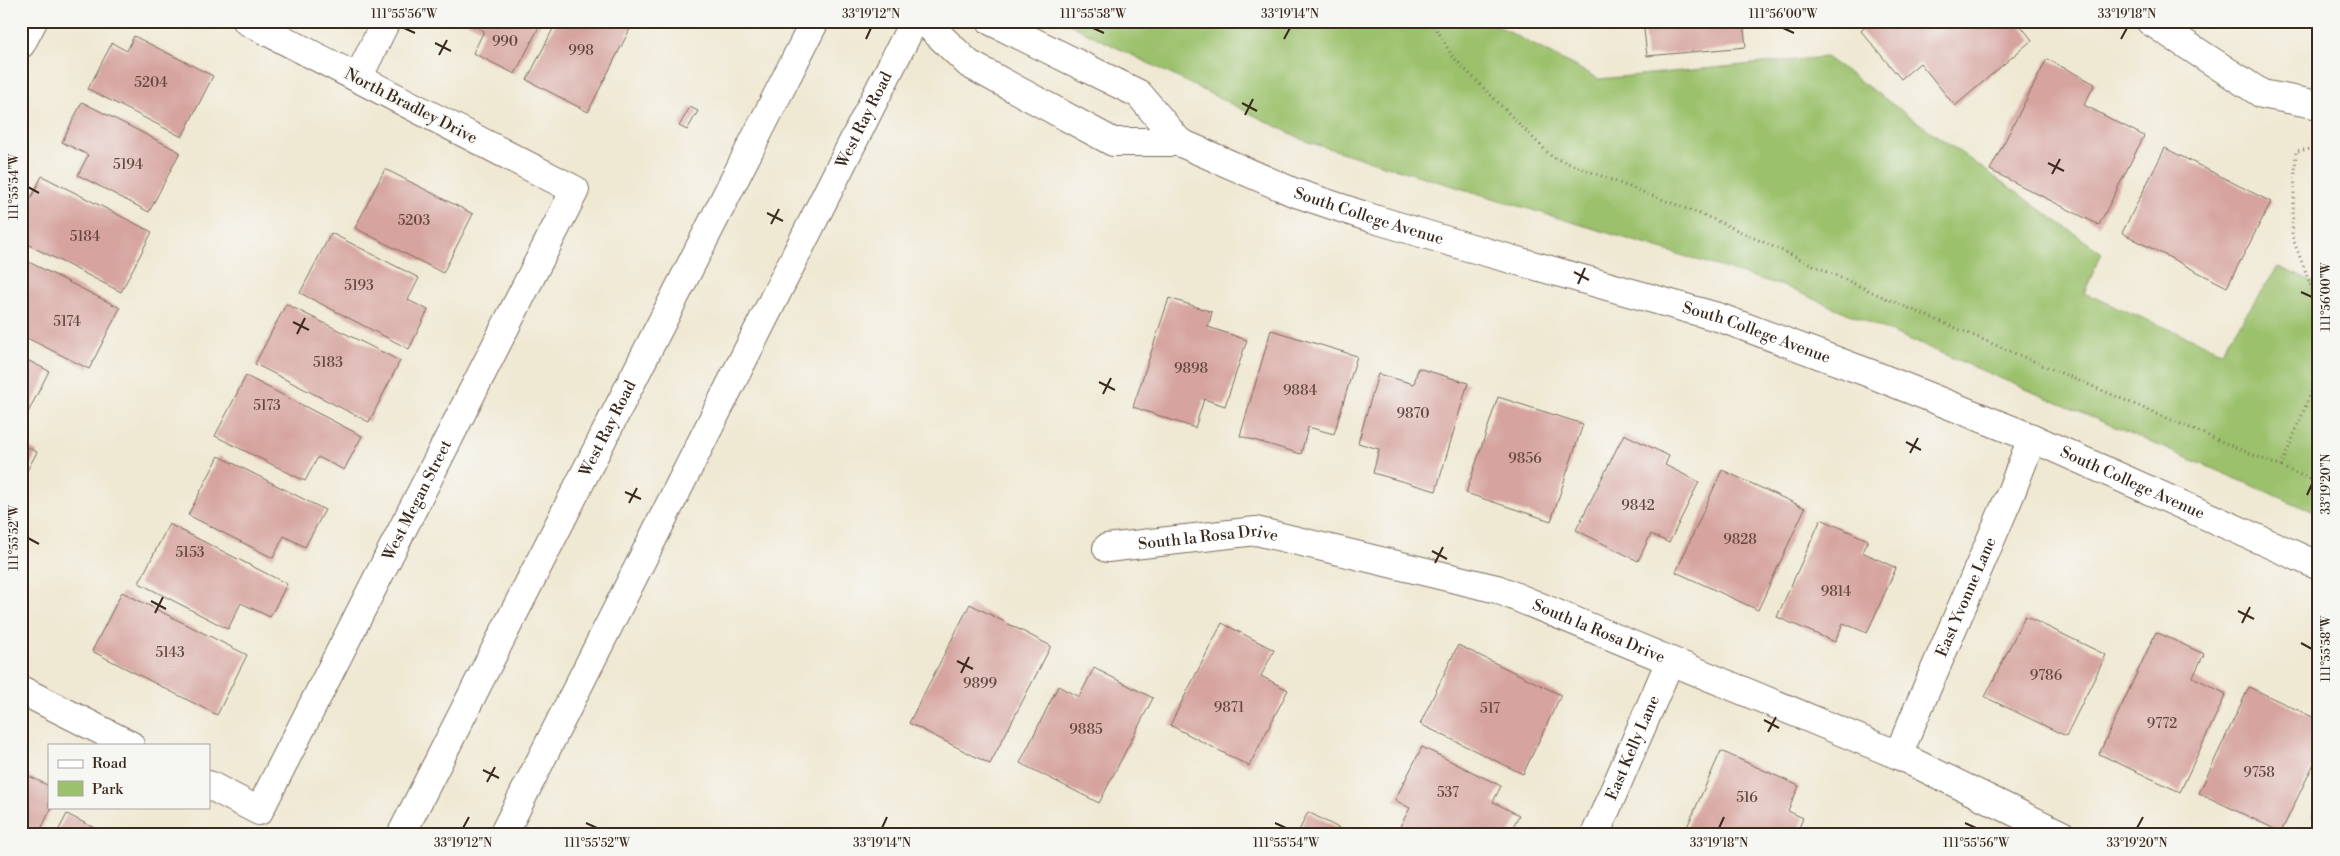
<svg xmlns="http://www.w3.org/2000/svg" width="2340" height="856" viewBox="0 0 2340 856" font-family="'Libre Bodoni',serif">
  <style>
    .green { fill: #9bc16c; stroke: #6b7645 }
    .building { fill: #d6a39e }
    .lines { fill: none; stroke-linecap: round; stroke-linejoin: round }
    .minor-casing { stroke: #7a6c5d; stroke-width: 30 }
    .primary-casing { stroke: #7a6c5d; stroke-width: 30 }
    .path { stroke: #7a6c5d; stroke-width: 3; stroke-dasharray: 1 4; stroke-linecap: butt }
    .minor { stroke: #fff; stroke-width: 28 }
    .primary { stroke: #fff; stroke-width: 28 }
    .ticks { fill: none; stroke: #3b2a1e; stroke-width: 2 }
    .labels { text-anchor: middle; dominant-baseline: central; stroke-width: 4; stroke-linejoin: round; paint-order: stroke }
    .number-label { font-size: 14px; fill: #62483e }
    .street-label { font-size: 16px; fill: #3b2a1e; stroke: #f6f6f2 }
    .neatline { fill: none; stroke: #3b2a1e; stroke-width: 2 }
    .ticks-label { font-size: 12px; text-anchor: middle; fill: #3b2a1e }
  </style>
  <rect width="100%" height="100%" fill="#f6f6f2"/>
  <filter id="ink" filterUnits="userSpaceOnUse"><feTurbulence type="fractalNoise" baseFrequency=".02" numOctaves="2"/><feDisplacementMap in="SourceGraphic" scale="10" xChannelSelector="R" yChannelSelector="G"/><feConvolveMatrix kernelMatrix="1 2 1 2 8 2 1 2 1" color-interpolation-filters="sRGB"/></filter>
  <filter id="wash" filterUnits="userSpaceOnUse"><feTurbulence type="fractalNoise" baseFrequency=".0096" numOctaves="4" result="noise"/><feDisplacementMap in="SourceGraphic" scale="20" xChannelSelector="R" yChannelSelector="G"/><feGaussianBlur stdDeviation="1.12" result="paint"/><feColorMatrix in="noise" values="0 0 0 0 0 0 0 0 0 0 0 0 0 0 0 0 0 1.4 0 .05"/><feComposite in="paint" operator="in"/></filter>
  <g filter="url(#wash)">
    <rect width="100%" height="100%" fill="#efe8d2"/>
    <!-- green -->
    <path class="green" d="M1063 21H1488L1599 79 1826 57 2102 253 2084 293 2221 351 2278 267 2319 284V514L1786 287 1308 142Z"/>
    <g id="blocks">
      <!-- building -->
      <g class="building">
        <path d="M464 21H542L515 74 473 53 484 31Z"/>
        <path d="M557 21H634L588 112 527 80Z"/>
        <path d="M1643 21H1743L1746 47 1647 56Z"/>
        <path d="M1872 21H2017L2032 40 1955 106 1920 63 1901 79 1861 31Z"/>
        <path d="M134 36 213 76 182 137 88 89 112 43 127 51Z"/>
        <path d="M2047 59 2095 84 2084 105 2144 136 2099 225 1990 170Z"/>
        <path d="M82 102 180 152 149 212 78 175 88 155 62 142Z"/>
        <path d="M690 107 698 111 687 130 679 126Z"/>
        <path d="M2165 148 2271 202 2227 287 2122 233Z"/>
        <path d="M385 169 473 214 443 273 355 228Z"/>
        <path d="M42 176 152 232 121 292 21 241V218Z"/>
        <path d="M331 233 419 278 408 300 428 310 409 349 300 293Z"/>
        <path d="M21 258 120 308 89 369 21 335Z"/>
        <path d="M1169 298 1212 312 1208 327 1247 340 1225 406 1204 399 1195 428 1133 407Z"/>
        <path d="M286 304 400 361 369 422 255 364Z"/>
        <path d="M1271 330 1357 356 1334 434 1308 427 1301 454 1240 436Z"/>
        <path d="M21 357 49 371 21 426Z"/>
        <path d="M1418 368 1468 383 1436 491 1373 473 1379 449 1358 443 1378 374 1414 384Z"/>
        <path d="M246 376 362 436 344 470 318 457 305 481 215 436Z"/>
        <path d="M1498 397 1583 424 1551 521 1466 493Z"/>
        <path d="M1624 434 1669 456 1665 465 1699 482 1669 543 1651 534 1638 561 1576 530Z"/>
        <path d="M21 444 37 452 21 482Z"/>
        <path d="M219 456 325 510 305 547 284 536 273 558 188 515Z"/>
        <path d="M1722 470 1805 508 1758 610 1676 572Z"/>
        <path d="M1821 519 1868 540 1862 552 1896 568 1867 633 1843 623 1835 642 1777 617Z"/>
        <path d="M169 524 287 584 270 617 241 603 228 629 139 583Z"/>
        <path d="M122 592 247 655 217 715 92 651Z"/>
        <path d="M970 604 1051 646 990 764 909 723Z"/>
        <path d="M2025 616 2106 655 2066 736 1985 697Z"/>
        <path d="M1222 623 1274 650 1261 676 1288 690 1249 766 1170 725Z"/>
        <path d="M2156 632 2204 654 2193 677 2226 694 2180 792 2099 754Z"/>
        <path d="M1458 645 1561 695 1523 774 1420 724Z"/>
        <path d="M1094 668 1153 698 1099 803 1020 763 1058 686 1079 697Z"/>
        <path d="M2249 687 2319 720V753L2281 832 2199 793Z"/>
        <path d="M1422 747 1501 786 1493 802 1519 815 1509 835H1402L1397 832 1410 808 1395 800Z"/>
        <path d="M1721 751 1799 786 1788 811 1803 818 1796 835H1705L1687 827Z"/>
        <path d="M21 772 49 786V807H52L38 835H21Z"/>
        <path d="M2319 798V820L2311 816Z"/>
        <path d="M1308 812 1352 835H1297Z"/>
        <path d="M67 814 108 835H56Z"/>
      </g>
    </g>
  </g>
  <g filter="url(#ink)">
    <use href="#blocks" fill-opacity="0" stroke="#7a6c5d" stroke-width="1"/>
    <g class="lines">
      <defs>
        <g id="minor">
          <path id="s1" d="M924 21 969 64 1113 142H1179L1293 192 1371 218 1468 247 1721 318 1869 373 2032 438 2319 566"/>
          <path d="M991 21 1139 94 1179 142"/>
          <path d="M2150 21 2262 94 2319 105"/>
          <path d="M21 44 33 21"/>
          <path d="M358 78 386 21"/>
          <path id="s2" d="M1107 548 1256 531 1497 589 1898 755 2062 835"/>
          <path d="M21 690 130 745"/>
          <path id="s3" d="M1898 755 2010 495 2032 438"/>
          <path id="s4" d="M209 785 259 811 575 190 247 21"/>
          <path id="s5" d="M1595 835 1670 661"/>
        </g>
        <g id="primary">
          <path id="s6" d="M401 835 815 21"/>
          <path id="s7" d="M503 835 914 21"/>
        </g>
      </defs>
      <!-- minor casing -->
      <use href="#minor" class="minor-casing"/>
      <!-- primary casing -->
      <use href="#primary" class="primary-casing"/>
      <!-- path -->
      <g class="path">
        <path d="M1432 21 1452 56 1552 157 1713 219 1883 297 2319 483"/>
        <path d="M2319 148 2296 151 2292 236 2319 307"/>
        <path d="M2281 467 2319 373"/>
      </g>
      <!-- minor -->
      <use href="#minor" class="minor"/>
      <!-- primary -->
      <use href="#primary" class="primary"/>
    </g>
  </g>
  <!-- ticks -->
  <path class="ticks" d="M404 28 415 33M1093 28 1104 33M1783 28 1794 33M866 39 871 28M1284 39 1290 28M2121 39 2127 28M435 43 451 51M439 55 447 40M1242 103 1257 111M1245 115 1253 99M2048 163 2064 171M2052 174 2060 159M28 187 39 193M767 213 783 221M771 224 779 209M1574 272 1589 280M1578 284 1585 268M2301 292 2312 297M293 322 309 330M297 334 305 318M1099 382 1115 390M1103 394 1111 378M1906 442 1921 450M1910 453 1918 438M625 492 641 499M2307 495 2312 484M629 503 637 488M28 538 39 544M1432 551 1447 559M1435 563 1443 547M151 601 166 609M2238 611 2254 619M155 613 163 597M2242 623 2250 607M2301 643 2312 649M957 661 973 669M961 673 969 657M1764 720 1779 728M1768 732 1776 717M483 770 499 778M487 782 495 767M586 823 597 828M1275 823 1286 828M1965 823 1976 828M463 828 469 817M882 828 887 817M1719 828 1724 817M2137 828 2143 817"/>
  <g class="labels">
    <!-- number labels -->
    <g class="number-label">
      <text x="505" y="42">990</text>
      <text x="581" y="51">998</text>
      <text x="151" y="83">5204</text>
      <text x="128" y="165">5194</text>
      <text x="414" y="221">5203</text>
      <text x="85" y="237">5184</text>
      <text x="359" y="286">5193</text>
      <text x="67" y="322">5174</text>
      <text x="328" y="363">5183</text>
      <text x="1191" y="369">9898</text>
      <text x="1300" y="391">9884</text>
      <text x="267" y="406">5173</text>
      <text x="1413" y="414">9870</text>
      <text x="1525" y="459">9856</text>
      <text x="1638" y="506">9842</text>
      <text x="1740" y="540">9828</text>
      <text x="190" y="553">5153</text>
      <text x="1836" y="592">9814</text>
      <text x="170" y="653">5143</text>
      <text x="2046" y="676">9786</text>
      <text x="980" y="684">9899</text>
      <text x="1229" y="708">9871</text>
      <text x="1490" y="709">517</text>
      <text x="2162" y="724">9772</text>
      <text x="1086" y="730">9885</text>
      <text x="2259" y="773">9758</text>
      <text x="1448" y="793">537</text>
      <text x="1747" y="798">516</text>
    </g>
    <!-- street labels -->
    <g class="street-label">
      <text transform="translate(411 106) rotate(27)">North Bradley Drive</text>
      <text stroke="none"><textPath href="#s7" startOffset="801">West Ray Road</textPath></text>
      <text stroke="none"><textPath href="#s1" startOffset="496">South College Avenue</textPath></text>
      <text stroke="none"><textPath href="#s1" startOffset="901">South College Avenue</textPath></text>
      <text stroke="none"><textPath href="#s6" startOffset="456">West Ray Road</textPath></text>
      <text stroke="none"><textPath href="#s1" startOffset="1306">South College Avenue</textPath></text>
      <text stroke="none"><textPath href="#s4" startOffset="405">West Megan Street</textPath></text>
      <text stroke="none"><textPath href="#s2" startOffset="102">South la Rosa Drive</textPath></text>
      <text stroke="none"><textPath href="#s3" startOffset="172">East Yvonne Lane</textPath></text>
      <text stroke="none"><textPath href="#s2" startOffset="508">South la Rosa Drive</textPath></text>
      <text stroke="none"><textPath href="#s5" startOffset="95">East Kelly Lane</textPath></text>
    </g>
  </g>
  <!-- margin -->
  <rect width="2340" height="856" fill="none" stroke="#f6f6f2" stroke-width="55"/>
  <!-- legend -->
  <rect x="48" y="744" width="162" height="65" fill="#f6f6f2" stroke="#aba49d"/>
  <rect x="58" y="760" width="25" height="8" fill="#ffffff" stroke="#aba49d"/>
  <text x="92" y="768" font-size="15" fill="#3b2a1e">Road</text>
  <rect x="58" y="781" width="25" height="15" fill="#9bc16c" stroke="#aba49d"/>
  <text x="92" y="794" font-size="15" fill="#3b2a1e">Park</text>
  <rect x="28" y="28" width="2284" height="800" class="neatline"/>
  <g class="ticks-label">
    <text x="404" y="18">111°55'56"W</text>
    <text x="871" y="18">33°19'12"N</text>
    <text x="1093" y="18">111°55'58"W</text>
    <text x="1290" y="18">33°19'14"N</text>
    <text x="1783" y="18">111°56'00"W</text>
    <text x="2127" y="18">33°19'18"N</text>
    <text transform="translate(14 187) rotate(-90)" y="4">111°55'54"W</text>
    <text transform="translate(2326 297) rotate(-90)" y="4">111°56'00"W</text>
    <text transform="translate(2326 484) rotate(-90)" y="4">33°19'20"N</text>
    <text transform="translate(14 538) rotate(-90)" y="4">111°55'52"W</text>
    <text transform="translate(2326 649) rotate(-90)" y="4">111°55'58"W</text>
    <text x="463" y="847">33°19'12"N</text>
    <text x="597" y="847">111°55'52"W</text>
    <text x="882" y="847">33°19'14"N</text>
    <text x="1286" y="847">111°55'54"W</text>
    <text x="1719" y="847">33°19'18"N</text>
    <text x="1976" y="847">111°55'56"W</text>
    <text x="2137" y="847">33°19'20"N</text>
  </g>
</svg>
